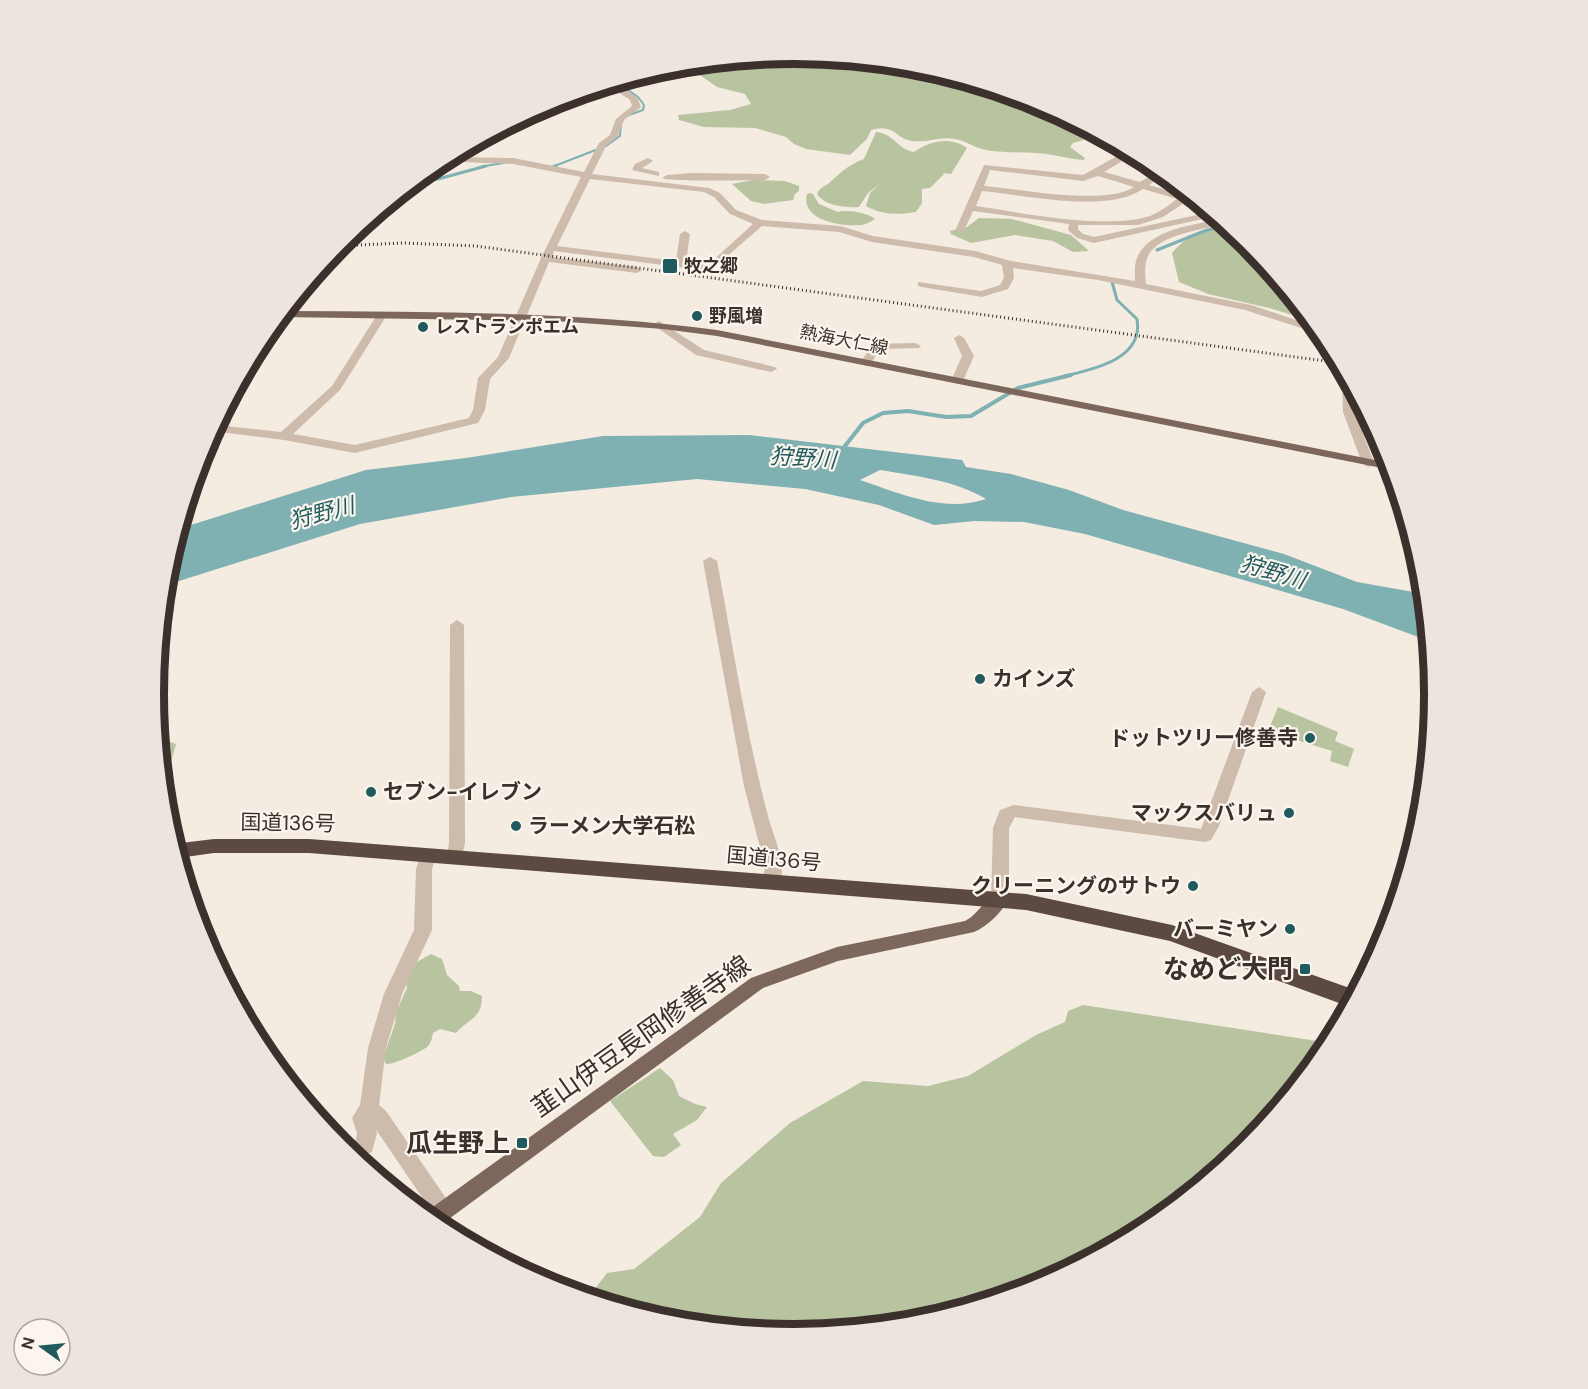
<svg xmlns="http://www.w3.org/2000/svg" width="1588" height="1389" viewBox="0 0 1588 1389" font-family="'DM Sans','Noto Sans JP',sans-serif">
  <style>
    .green { fill: #b8c4a0 }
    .water { fill: #7fb0b2; fill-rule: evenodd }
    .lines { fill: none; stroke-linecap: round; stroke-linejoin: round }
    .stream-far2 { stroke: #7fb0b2; stroke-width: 2 }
    .stream-far1 { stroke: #7fb0b2; stroke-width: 3 }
    .stream { stroke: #7fb0b2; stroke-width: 4 }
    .minor { fill: #cdbbac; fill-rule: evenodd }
    .major { fill: #7d675c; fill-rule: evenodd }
    .highway { fill: #5c4a42; fill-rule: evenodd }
    .rail { stroke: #3b302b; stroke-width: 3; stroke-dasharray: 1 3; stroke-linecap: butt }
    .poi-dot { fill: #1f5a5e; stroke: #fbf5ee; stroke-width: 2 }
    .labels { text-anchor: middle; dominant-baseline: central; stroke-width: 4.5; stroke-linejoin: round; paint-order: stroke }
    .far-poi-label { font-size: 18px; font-weight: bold; fill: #3b302b; stroke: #fbf5ee; text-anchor: start }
    .far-street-label { font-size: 18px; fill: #3b302b; stroke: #fbf5ee }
    .poi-label { font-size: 21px; font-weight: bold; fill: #3b302b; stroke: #fbf5ee; text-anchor: end }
    .street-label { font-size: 21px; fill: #3b302b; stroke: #fbf5ee }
    .water-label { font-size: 22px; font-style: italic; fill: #1f5a5e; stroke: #fbf5ee }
    .near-poi-label { font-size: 26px; font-weight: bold; fill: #3b302b; stroke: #fbf5ee; text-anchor: end }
    .near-street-label { font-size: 26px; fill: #3b302b; stroke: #fbf5ee }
    .rim { fill: none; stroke: #3b302b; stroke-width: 8 }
  </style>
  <rect width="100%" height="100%" fill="#f4ebe1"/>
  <!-- green -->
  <g class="green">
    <path d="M794 54 919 66 1039 103 1100 135 1073 143 1070 147 1085 158 1084 160C1068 159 1053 154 1037 153 1020 152 1003 153 986 150 975 148 966 141 955 139 941 136 927 143 913 141 893 138 897 124 871 130L867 139 850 155 806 149 794 144 786 137 755 128 704 127 679 120 678 115 730 110 751 104 745 94 717 87 694 71H674L663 68Z"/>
    <path d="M876 132C895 134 897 149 914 152 930 141 950 136 967 148L951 174 943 173 944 174 930 188 922 189V203L916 212C899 215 881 215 866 206L870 193 880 184 868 193 859 207C846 208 825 206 817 194 820 188 823 187 828 184 842 172 846 166 864 159Z"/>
    <path d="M753 180 785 181 799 186V191L795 194 793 200 764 204 751 201 732 184Z"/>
    <path d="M810 193 813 194 819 204 838 212C847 209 868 213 875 219 871 221 867 224 862 225 843 227 800 221 807 194Z"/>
    <path d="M979 218 1012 219 1071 235 1089 251 1073 252 1053 241 1015 235 971 243 951 234 950 231 967 227Z"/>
    <path d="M1227 225 1247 242 1312 321 1269 308 1208 294 1179 282 1172 253C1189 234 1202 228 1227 225Z"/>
    <path d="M1278 707 1338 732 1335 741 1354 749 1348 767 1330 761 1332 751 1268 731Z"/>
    <path d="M158 738 176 744 163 790Z"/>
    <path d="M431 954 442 959 447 975 459 986 460 991H471L482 996C482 1019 469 1018 456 1033L440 1029 433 1033C432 1039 431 1043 427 1047 421 1052 393 1065 386 1064L383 1058 395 1024 396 1012 407 988 405 979 410 966Z"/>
    <path d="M1083 1005 1330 1043 1247 1148 1150 1227 1039 1286 919 1323 794 1335 669 1323 588 1298 607 1273 634 1269 700 1217 721 1183 790 1123 863 1081 928 1086 968 1076 1036 1035 1065 1022 1068 1011Z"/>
    <path d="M660 1068 673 1080 679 1096 695 1104 707 1107 697 1120 673 1134 681 1145 664 1157 653 1156 610 1101Z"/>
  </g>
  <!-- water -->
  <path class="water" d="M749 435 962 460 966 467 1011 474 1069 490 1123 510 1284 554 1357 582 1425 594 1429 641 1343 609 1085 534 1024 522 975 521 934 525 879 505 805 489 697 479 511 497 360 524 179 581 164 588 166 569 178 529 366 470 466 458 603 436ZM880 470C916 476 954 480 986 499 944 513 901 494 860 480Z"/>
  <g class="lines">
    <!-- stream-far2 -->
    <g class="stream-far2">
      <path d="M617 82 638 97 644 105 643 110 629 115"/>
      <path d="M480 167 503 163"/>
      <path d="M552 167 606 146 620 136 621 123"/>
    </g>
    <!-- stream-far1 -->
    <g class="stream-far1">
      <path d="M550 168 556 166"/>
      <path d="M416 180 438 179 486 166"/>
      <path d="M1157 250 1207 230 1228 226"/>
      <path d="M1065 376C1094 369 1144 359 1137 319L1117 300 1112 282"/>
    </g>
    <!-- stream -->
    <path class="stream" d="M841 451 863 423 883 413 908 411 946 417 971 416 1018 388 1071 375"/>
    <!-- minor -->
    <g class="minor">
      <path d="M615 83 637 97 641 107 624 120 618 136 606 146 592 174 709 188 720 193 736 210 762 220 840 226 873 236 975 251 1011 261 1135 281C1135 274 1134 265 1137 258 1148 230 1194 224 1220 220L1226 224C1204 229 1159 234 1148 256 1144 264 1145 275 1146 284L1251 305 1317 327 1323 335 1245 310 1098 280 1013 268 1014 278 1008 289 982 297 922 287 918 286V282L981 291 1000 285 1004 278 1002 265 974 257 872 242 839 232 762 226 710 271 554 251 552 257 637 267 642 270 637 273 549 262 509 358 490 379 485 410 478 423 355 453 284 440 212 431 216 425 281 432 332 386 377 315 382 312 387 315 340 390 293 434 355 445 469 418 473 410 478 378 498 357 542 256 581 177 513 164 439 161 447 157 513 158 584 172 599 143 610 135 616 119 632 106 630 100 608 85ZM590 179 704 192 714 197 730 214 753 224 708 265 686 262 690 234 685 231 680 234 676 261 557 246Z"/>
      <path d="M1128 150 1134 154 1104 172 1140 182 1160 170 1165 174 1149 185 1184 195 1187 193 1193 197 1163 217 1138 225H1078V229L1083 234 1094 237 1211 212 1216 216 1094 243 1077 238 1068 230 1069 224 973 211 963 233 955 231 984 165 1083 175ZM990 170 1083 181 1098 176 1134 187C1104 206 1021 189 984 186ZM1143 189 1177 199C1169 205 1160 212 1150 216 1105 230 1023 213 976 206L982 191C1025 195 1106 214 1143 189Z"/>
      <path d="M648 158 653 161 642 168 659 172V176L632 170 635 164Z"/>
      <path d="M692 173 765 174 770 177 765 180C751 180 668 182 662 178L667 175Z"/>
      <path d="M659 321 704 350 775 367 777 369 771 372 696 355 655 326 654 324Z"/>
      <path d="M959 335 964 338 974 356 963 381 957 384 951 381 962 356 954 338Z"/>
      <path d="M915 343 921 346 919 348 880 349 870 365 866 366 860 363 873 344Z"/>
      <path d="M1346 376 1354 390 1355 412 1374 463 1372 466 1368 467 1362 463 1343 412 1342 379Z"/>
      <path d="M710 557 717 561C733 646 746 733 768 816 773 836 789 867 778 887L772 889 766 887 763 882 765 866 744 786 703 561Z"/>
      <path d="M457 620 464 625 465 843 461 861 455 863 449 861 447 857 449 843 450 625Z"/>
      <path d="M1259 687 1266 692 1219 826 1211 840 1205 842 1015 817 1009 828V899L1006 904 1000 906 994 904 991 899 993 828 1000 810 1014 805 1201 829 1252 692Z"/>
      <path d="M428 849 434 851 436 855 432 869V930L402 994 386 1048 379 1105 386 1111 450 1204 453 1211 450 1218 443 1221 436 1218 375 1128 377 1133 372 1152 365 1155 358 1152 355 1146 357 1133 352 1118 360 1105 368 1048 384 994 414 930 416 869 422 851Z"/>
    </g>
    <!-- major -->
    <g class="major">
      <path d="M284 311C429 312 573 311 717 330L1390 463 1392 470 717 336 663 329 555 321 280 317Z"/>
      <path d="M1000 892 1006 894 1009 899C1001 913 988 926 974 932L838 961 763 988 438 1227 423 1214 751 978 837 947 965 921C979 914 985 897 1000 892Z"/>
    </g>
    <!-- highway -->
    <path class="highway" d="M214 839H309L1026 894 1172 925 1358 991 1350 1007 1170 941 1026 910 309 853H214L178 858 173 844Z"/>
    <!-- rail -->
    <path class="rail" d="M337 246 403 243 476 246 1340 363"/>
  </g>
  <!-- markers -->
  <g class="poi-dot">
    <rect x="662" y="258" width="16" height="16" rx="3"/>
    <circle cx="697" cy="316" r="6"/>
    <circle cx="423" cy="327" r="6"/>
    <circle cx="980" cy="679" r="6"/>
    <circle cx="1310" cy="738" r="6"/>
    <circle cx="371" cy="792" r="6"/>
    <circle cx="1289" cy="813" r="6"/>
    <circle cx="516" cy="826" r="6"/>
    <circle cx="1193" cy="886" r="6"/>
    <circle cx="1290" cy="929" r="6"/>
    <rect x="1299" y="963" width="12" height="12" rx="3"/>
    <rect x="516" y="1137" width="12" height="12" rx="3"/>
  </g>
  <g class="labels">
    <!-- far-poi labels -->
    <g class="far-poi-label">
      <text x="684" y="266">牧之郷</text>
      <text x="709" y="316">野風増</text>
      <text x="435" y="327">レストランポエム</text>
    </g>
    <!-- far-street labels -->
    <g class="far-street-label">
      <text transform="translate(844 340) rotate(11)">熱海大仁線</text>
    </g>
    <!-- poi labels -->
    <g class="poi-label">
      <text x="992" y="679" text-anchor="start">カインズ</text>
      <text x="1298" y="738">ドットツリー修善寺</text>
      <text x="383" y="792" text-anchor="start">セブン-イレブン</text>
      <text x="1277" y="813">マックスバリュ</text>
      <text x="528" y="826" text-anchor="start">ラーメン大学石松</text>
      <text x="1181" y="886">クリーニングのサトウ</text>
      <text x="1278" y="929">バーミヤン</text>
    </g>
    <!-- street labels -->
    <g class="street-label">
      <text transform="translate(288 823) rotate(1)">国道136号</text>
      <text transform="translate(774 859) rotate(5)">国道136号</text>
    </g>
    <!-- water labels -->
    <g class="water-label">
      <text transform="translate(803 458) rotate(4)">狩野川</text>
      <text transform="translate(322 513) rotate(-15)">狩野川</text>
      <text transform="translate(1273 572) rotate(16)">狩野川</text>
    </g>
    <!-- near-poi labels -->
    <g class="near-poi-label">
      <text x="1293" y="969">なめど大門</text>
      <text x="510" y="1143">瓜生野上</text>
    </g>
    <!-- near-street labels -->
    <g class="near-street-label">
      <text transform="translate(641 1036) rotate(-35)">韮山伊豆長岡修善寺線</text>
    </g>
  </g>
  <!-- crop -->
  <path d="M0 0H1588V1389H0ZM164 694a630 630 0 1 1 1260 0a630 630 0 1 1-1260 0Z" fill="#ece5de" fill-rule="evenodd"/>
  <path class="rim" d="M164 694a630 630 0 1 1 1260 0a630 630 0 1 1-1260 0Z"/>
  <!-- north arrow -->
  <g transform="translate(42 1347) rotate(285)"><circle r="28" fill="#fbf5ee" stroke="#aea6a0" stroke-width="1.5"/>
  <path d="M0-4.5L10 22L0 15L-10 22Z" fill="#1f5a5e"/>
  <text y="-9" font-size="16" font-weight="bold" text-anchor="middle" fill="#3b302b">N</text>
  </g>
</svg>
